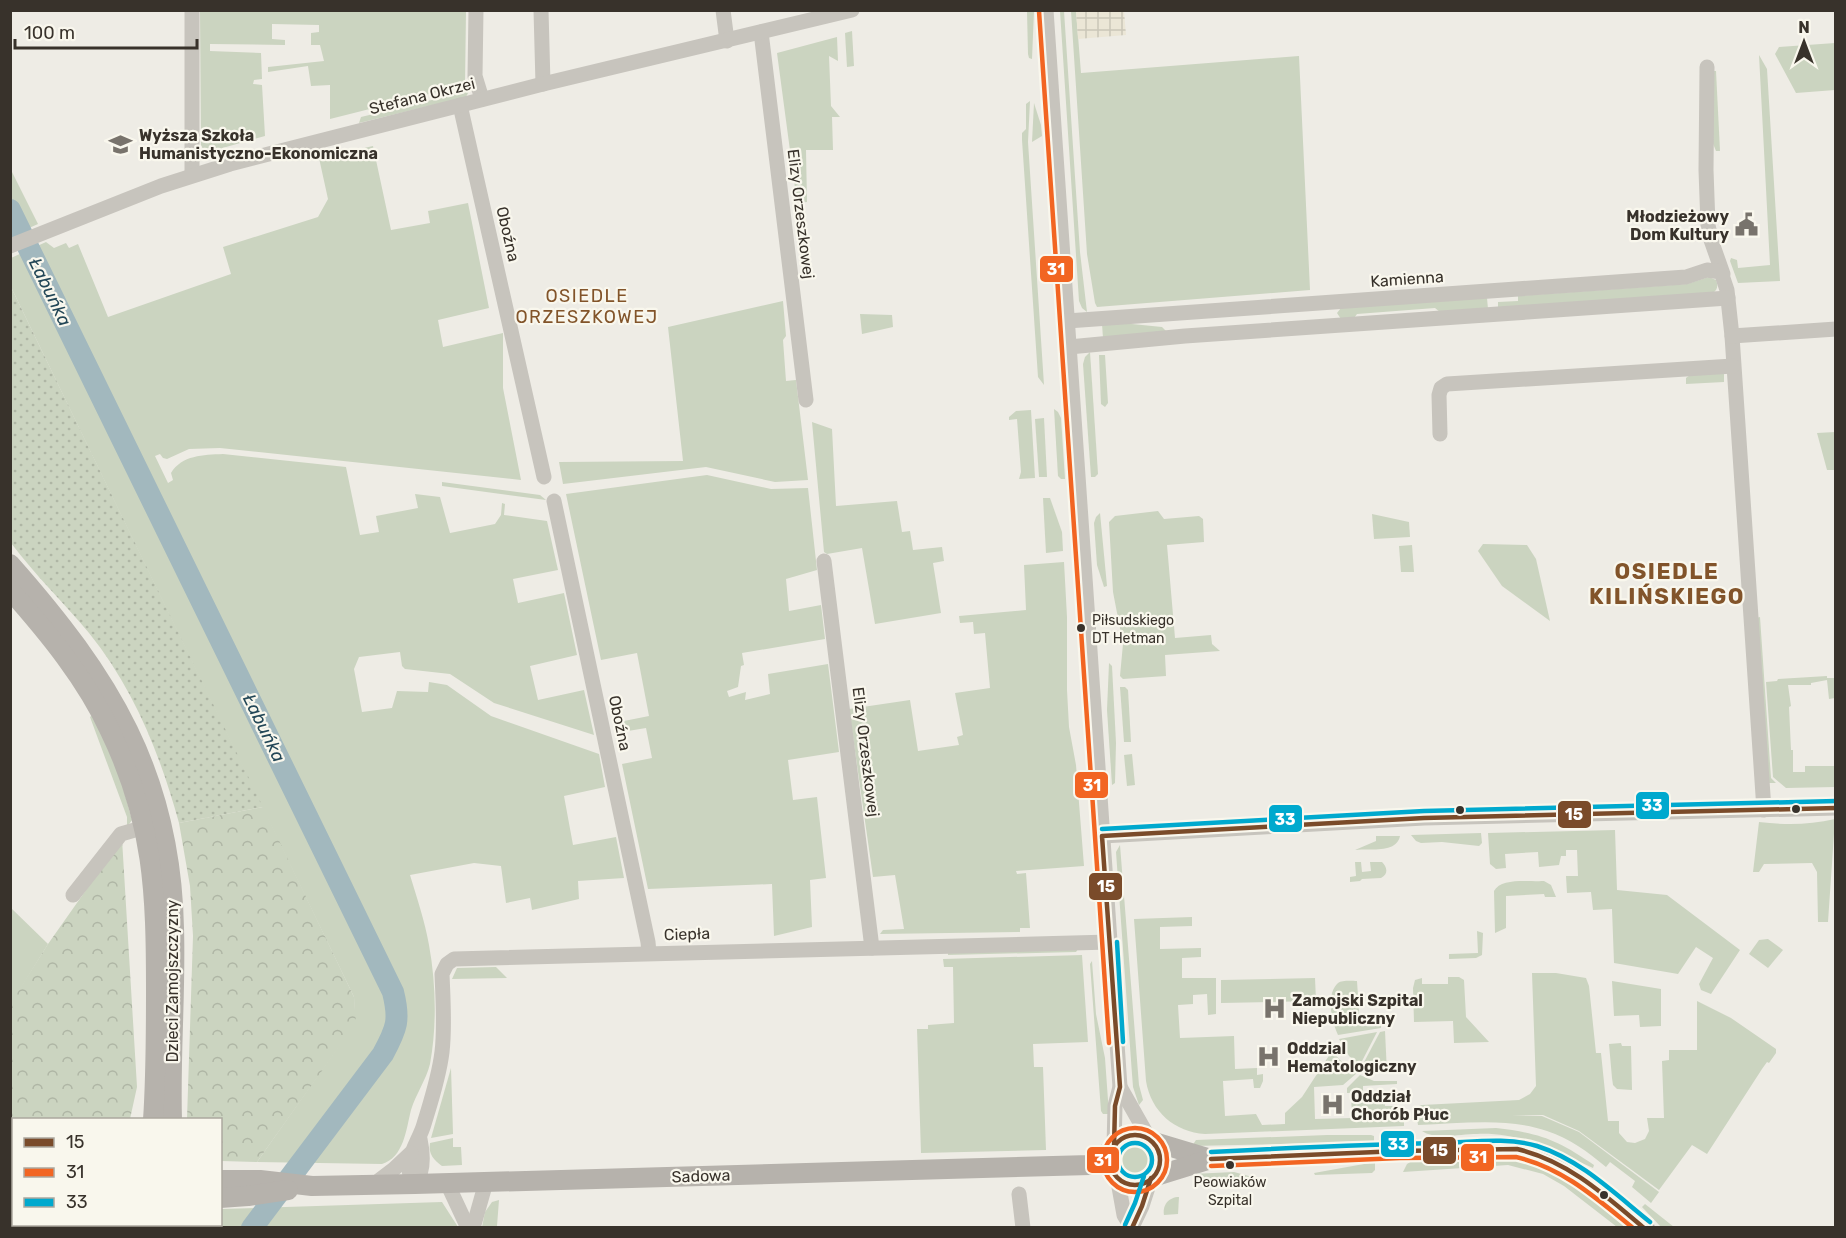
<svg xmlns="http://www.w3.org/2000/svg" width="1846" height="1238" viewBox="0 0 1846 1238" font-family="Rubik,sans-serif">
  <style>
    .green { fill: #cbd4c0 }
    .forest { fill: url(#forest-crowns) }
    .garden { fill: url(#garden-dots) }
    .plaza { fill: url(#plaza-grid) }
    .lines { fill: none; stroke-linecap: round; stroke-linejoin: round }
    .river { stroke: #a2b8be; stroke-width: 22 }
    .minor { stroke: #c7c4bd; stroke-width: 15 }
    .major { stroke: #b6b2ac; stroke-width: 20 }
    .bus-1-casing { stroke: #f9f7ed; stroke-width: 9 }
    .bus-2-casing { stroke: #f9f7ed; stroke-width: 9 }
    .bus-3-casing { stroke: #f9f7ed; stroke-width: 9 }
    .bus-1 { stroke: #7a4b2a; stroke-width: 4.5 }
    .bus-2 { stroke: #f26522; stroke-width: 4.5 }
    .bus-3 { stroke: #00a9ce; stroke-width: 4.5 }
    .bus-dot { fill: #38322b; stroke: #f9f7ed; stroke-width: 2 }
    .labels { text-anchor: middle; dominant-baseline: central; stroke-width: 4.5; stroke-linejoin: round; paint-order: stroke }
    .bus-label { font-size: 14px; fill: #38322b; stroke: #f9f7ed; text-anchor: start }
    .street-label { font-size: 16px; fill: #38322b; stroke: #f9f7ed }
    .poi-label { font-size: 16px; font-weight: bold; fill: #38322b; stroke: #f9f7ed; text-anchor: start }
    .water-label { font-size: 18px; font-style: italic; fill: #234757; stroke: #f9f7ed }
    .neighbourhood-label { font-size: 18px; letter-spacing: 1.5px; fill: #82542a; stroke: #f9f7ed }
    .district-label { font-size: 22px; font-weight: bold; letter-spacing: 1.5px; fill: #82542a; stroke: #f9f7ed }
    .line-badge { stroke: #f9f7ed; stroke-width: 2 }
    .badge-label { font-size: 16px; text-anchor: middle; font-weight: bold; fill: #fff }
  </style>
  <defs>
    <pattern id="forest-crowns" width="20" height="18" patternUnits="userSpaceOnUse" patternTransform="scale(1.5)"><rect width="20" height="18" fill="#cbd4c0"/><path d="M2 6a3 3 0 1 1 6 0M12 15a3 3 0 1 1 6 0" fill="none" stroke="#afb6a5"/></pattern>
    <pattern id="garden-dots" width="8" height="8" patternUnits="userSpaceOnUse" patternTransform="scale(1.5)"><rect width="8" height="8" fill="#cbd4c0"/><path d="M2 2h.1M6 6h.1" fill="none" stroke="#afb6a5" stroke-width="1.8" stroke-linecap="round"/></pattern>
    <pattern id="plaza-grid" width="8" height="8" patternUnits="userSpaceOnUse" patternTransform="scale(1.5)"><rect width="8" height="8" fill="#ebe6d6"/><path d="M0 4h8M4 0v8" fill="none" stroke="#cac6b8"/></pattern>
  </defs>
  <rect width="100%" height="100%" fill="#eeece5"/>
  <!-- green -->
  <g class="green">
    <path d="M200 11H466L465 85 330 119V85L311 86 308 66 268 72V67L324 61 320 45H311V33L319 32V25L272 24V39L285 40V45L210 44V51L261 53 262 79 254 80 253 84 262 85 265 136 205 153 201 145Z"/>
    <path d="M1027 11H1034L1032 59 1029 58 1028 54Z"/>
    <path d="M1060 11H1064L1080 252 1087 312 1082 308 1079 301Z"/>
    <path d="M1071 11H1076L1081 73 1299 56 1310 290 1097 307 1095 303 1087 254Z"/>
    <path d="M852 31 854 66 847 67 845 33Z"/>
    <path d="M837 37 838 61 829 56 831 106 840 117H832L833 150H806L807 202 797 203 777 53Z"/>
    <path d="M1835 43V90L1796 93 1775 54 1779 47Z"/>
    <path d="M1759 55 1767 69 1780 281 1738 283 1730 261 1731 258 1737 260 1738 268 1770 265Z"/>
    <path d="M1714 71H1716L1720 151H1716L1712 141Z"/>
    <path d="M469 91 466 97 359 123 361 117Z"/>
    <path d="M1030 101 1028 142 1044 385 1038 377 1022 140V133L1026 129V104Z"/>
    <path d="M1034 103 1041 125 1042 136 1032 142Z"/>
    <path d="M373 146 391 230 430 223 428 211 468 203 489 308 438 320 443 347 503 333V388L521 480 220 448 189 449 167 459 163 458 160 454 155 456 168 483 173 480 171 473C182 455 203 455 223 454L346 467 360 535 379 532 376 516 418 508 415 494 440 497 450 533 495 524 501 515 502 503 505 504 504 515 547 521 558 570 513 579 518 603 564 593 577 655 530 666 538 700 584 690 594 735 494 703 450 674 405 669 402 666 400 652 359 657 354 669 362 712 392 708 397 691 428 692 429 682 447 685 491 716 599 754 605 787 564 796 573 845 616 837 624 878 578 881 579 899 532 910 530 898 506 903 501 866 474 863 410 875C417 898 425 922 429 945 436 983 437 1026 430 1064 426 1080 416 1094 411 1110 406 1130 404 1157 382 1164L257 1162 355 1023 354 997 11 287V258L46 242 54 248 66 243 69 248 78 244 108 317 231 274 223 247 318 217 328 199 319 158Z"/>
    <path d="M11 170 38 224 11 236H10Z"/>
    <path d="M1709 277 1716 280C1718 285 1718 289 1713 293L1498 308V302L1518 301V296L1687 284Z"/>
    <path d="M1487 298 1488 309 1440 312 1435 308 1357 314 1354 318 1341 319 1337 313 1341 308Z"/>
    <path d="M783 301 786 336 783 340 786 381 796 380 808 480 775 482 706 467 563 484 559 462 683 461 668 327Z"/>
    <path d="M860 314 892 315 893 327 862 334Z"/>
    <path d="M1122 323 1162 327 1166 331 1103 338 1102 324Z"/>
    <path d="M1090 352 1098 474 1095 477H1091L1083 364 1085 357Z"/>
    <path d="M1099 355H1105L1108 403 1105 407 1101 404Z"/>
    <path d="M1724 373V382L1686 384V378L1690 375Z"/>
    <path d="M1054 409 1058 412 1061 418 1065 479H1061L1058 476Z"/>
    <path d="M1031 410 1035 478 1019 479 1021 472 1017 419 1009 420V417L1016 411Z"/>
    <path d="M1044 418 1047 477H1039L1035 419Z"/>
    <path d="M812 422 832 429 836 506 897 501 902 532 910 531 913 550 942 547 944 561 933 563 941 613 875 624 862 548 827 554 824 552Z"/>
    <path d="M1835 432V470H1827L1817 433Z"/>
    <path d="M707 475 771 489 808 488 817 570 786 579 789 611 821 605 825 639 742 653 744 665 741 666 738 687 727 691 729 697 746 692 745 700 770 694 768 674 828 664 839 752 788 760 793 800 817 797 826 878 810 880 812 927 774 936 772 884 648 889 622 764 652 758 646 728 616 733 614 723 649 716 637 653 601 660 566 494Z"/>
    <path d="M442 482 540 495 546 500 442 486Z"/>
    <path d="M1043 498H1050L1062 532 1063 551 1046 553Z"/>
    <path d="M1158 511 1164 519 1199 516 1203 519 1204 542 1167 545 1175 638 1211 635 1212 644 1220 651 1165 655 1166 676 1123 679 1120 676 1123 644 1113 592 1109 522 1115 516Z"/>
    <path d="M1100 513 1107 586 1104 587 1097 565 1094 523 1096 517Z"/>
    <path d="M1372 514 1409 522 1410 537 1374 539Z"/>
    <path d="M1483 544 1527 545 1536 559 1550 621 1502 586 1478 551Z"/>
    <path d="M1412 545 1414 572H1401L1399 546Z"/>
    <path d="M1064 562 1067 617V690L1069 727 1076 765 1084 866 1016 871 1017 874 1026 873 1030 928H1020V932L880 934 883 930 904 929 895 875 873 877 849 709 910 700 918 751 959 745 957 737 963 735 955 693 990 688 985 633 974 634 973 622 960 623 959 616 1026 610 1024 565Z"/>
    <path d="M1760 617 1771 778 1776 783H1767L1756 618Z"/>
    <path d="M1109 663 1112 666 1116 743 1115 783 1112 785 1107 710Z"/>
    <path d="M1827 676V678H1835V698L1829 699 1827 680 1811 683V685H1788L1791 706 1789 707 1791 750H1793V772H1805V766H1835V787L1786 788 1773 777 1766 682 1777 681 1778 679Z"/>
    <path d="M1120 687H1125L1128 690 1131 742H1124Z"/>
    <path d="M94 714 116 762 132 820 127 827V817L90 717Z"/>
    <path d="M1132 754 1135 785 1127 786 1124 755Z"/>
    <path d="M1835 819 1828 922H1818L1817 872 1812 863 1764 864 1759 872H1753L1759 822C1785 825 1809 825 1835 819Z"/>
    <path d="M1615 830 1617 890 1667 895 1740 950 1711 994 1701 990 1699 984 1713 958 1696 947 1678 974 1614 963 1612 909 1593 910 1591 892 1567 893 1566 876H1578L1577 850H1566V856H1561L1559 865 1539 867 1538 852 1505 854 1506 868 1496 869 1490 864 1488 833Z"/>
    <path d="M1481 833 1482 843 1479 846 1442 842 1421 843 1416 841 1411 835Z"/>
    <path d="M1376 836H1400C1396 854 1371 848 1355 850L1376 841Z"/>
    <path d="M1120 845 1139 1085 1143 1100 1139 1105 1133 1087 1132 1074 1116 852Z"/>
    <path d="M1355 862H1361L1362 872 1371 871 1370 862H1382C1387 867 1389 874 1381 878L1362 879 1360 881 1350 882V877L1356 876Z"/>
    <path d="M1544 881 1551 885 1556 897H1545L1544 894 1506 896V928L1495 933 1494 891C1501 877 1530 882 1544 881Z"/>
    <path d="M11 908 48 944 11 1004Z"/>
    <path d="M1192 917V926L1160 927V949L1201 948V957L1182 958V978H1216V1014L1208 1015 1207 994 1193 995V1004L1178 1005 1180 1038 1234 1036 1235 1069 1257 1068V1075L1263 1074V1081L1260 1088H1254L1253 1079 1223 1081 1225 1116 1256 1114 1262 1125 1285 1124V1113L1302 1097 1332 1051 1340 1060 1357 1073 1343 1085 1314 1087 1315 1119 1352 1118 1351 1093H1347V1088L1360 1075 1374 1081H1397V1084L1363 1086V1102L1385 1101V1106H1398V1114H1404V1126L1205 1134C1175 1132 1151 1112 1146 1081L1134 919Z"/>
    <path d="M1477 931 1483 933 1482 955 1476 958 1449 959V954L1478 953Z"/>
    <path d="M1768 939 1783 950 1768 968 1749 954 1759 940Z"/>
    <path d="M1078 949 1076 952 948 955V952Z"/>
    <path d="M1082 955 1088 1042 1033 1044 1034 1067H1043L1046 1150 921 1153 917 1029H928V1025L954 1023 953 967H944L943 959Z"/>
    <path d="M1092 961 1096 1014 1105 1058 1109 1114H1103L1101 1111 1090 964Z"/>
    <path d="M496 967 507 978 452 979 457 968Z"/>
    <path d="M1532 973H1556L1586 978 1589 986 1596 1053H1601L1608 1121H1619V1133L1627 1142 1635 1143 1645 1139 1649 1131 1647 1118H1664L1662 1061 1669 1060V1050H1697V1001L1731 1018 1776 1049V1053L1769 1063 1767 1062 1762 1069 1707 1154 1692 1145 1659 1190 1579 1131 1543 1115H1512L1542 1116 1579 1132 1659 1192 1651 1203 1632 1187 1635 1181 1610 1162 1606 1167C1588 1152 1569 1138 1547 1131 1506 1117 1460 1124 1418 1125L1416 1113H1419V1106L1422 1105 1519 1100 1530 1094 1536 1086Z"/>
    <path d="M1448 977H1459L1464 980 1466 1017 1489 1042 1454 1043 1453 1021 1414 1022 1413 988 1415 980 1422 978V984H1448Z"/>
    <path d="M1315 978 1316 1001 1221 1003V980Z"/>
    <path d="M1357 981 1360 1026 1381 1025V1028L1338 1035C1332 1022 1325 995 1338 983 1342 980 1352 981 1357 981Z"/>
    <path d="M1612 981 1661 989V1026L1640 1027 1639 1015 1614 1016Z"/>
    <path d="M1385 1031 1387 1073 1371 1071 1362 1066 1380 1032Z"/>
    <path d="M1377 1032 1360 1065 1349 1056 1339 1039Z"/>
    <path d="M1621 1043 1622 1046H1631L1632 1090 1617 1089 1613 1085 1612 1078 1609 1044Z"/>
    <path d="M451 1068 453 1134 431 1138Z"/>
    <path d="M1496 1128C1540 1133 1558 1140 1594 1165L1593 1168C1555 1151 1520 1132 1477 1134 1461 1134 1435 1140 1422 1131Z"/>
    <path d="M1327 1135H1371L1374 1136V1142L1192 1146 1196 1140Z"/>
    <path d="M453 1138V1147H461L462 1165 442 1166C434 1160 428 1154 430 1143Z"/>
    <circle cx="1135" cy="1160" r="14"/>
    <path d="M1506 1158C1556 1163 1592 1197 1630 1227H1617L1564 1186 1543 1174 1508 1165 1403 1172 1407 1164 1412 1161Z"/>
    <path d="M1375 1162V1170L1372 1173 1315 1175 1314 1173Z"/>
    <path d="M1234 1172 1256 1178 1235 1181H1196L1192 1174Z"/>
    <path d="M1179 1197 1178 1214 1164 1215C1162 1205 1169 1197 1179 1197Z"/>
    <path d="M499 1200 497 1226 505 1227H482L485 1212 492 1202Z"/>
    <path d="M442 1202 458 1227H191L193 1225 220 1224 221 1209Z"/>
    <path d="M1645 1204 1674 1227H1661L1642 1207Z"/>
  </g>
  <!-- forest -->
  <g class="forest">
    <path d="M263 807 354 997 356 1023 257 1162 221 1161 220 1120 187 1119 193 936 190 886 179 823Z"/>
    <path d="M122 839 137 1087 130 1119 14 1120V1224L97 1225 95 1227H11L10 1004 48 944Z"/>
  </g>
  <!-- garden -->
  <path class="garden" d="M11 287 263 807 179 823C160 754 134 689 89 633 64 603 35 575 11 543Z"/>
  <!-- plaza -->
  <path class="plaza" d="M1076 11H1124L1126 35 1078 39Z"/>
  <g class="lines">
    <!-- river -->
    <path class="river" d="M10 210 393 992C400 1020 397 1028 383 1054L252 1228"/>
    <!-- minor -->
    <g class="minor">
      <path d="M192 10V175"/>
      <path d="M476 10 475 76 482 99"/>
      <path d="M541 10 543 84"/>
      <path d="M723 10 727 41"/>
      <path d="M1046 10 1120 1087 1115 1106 1114 1147"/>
      <path d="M761 32 806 400"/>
      <path d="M1707 67 1706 170 1708 225 1711 240 1723 274"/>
      <path d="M460 105 544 477"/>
      <path d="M10 246 161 186 230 164 543 84 852 10"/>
      <path d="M1067 321 1686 277 1707 270 1721 272 1727 290 1732 336 1764 810"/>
      <path d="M1732 336 1836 329"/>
      <path d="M1069 347 1185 336 1728 298"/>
      <path d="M1440 434 1439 395 1441 388 1447 384 1733 366"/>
      <path d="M554 501 648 942 649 953"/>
      <path d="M824 561 872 948"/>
      <path d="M1102 836 1424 818 1836 808"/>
      <path d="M73 895 121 834 145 827"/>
      <path d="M1120 1087 1150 1140"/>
      <path d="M420 1139C423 1153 424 1172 415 1184 399 1164 419 1143 424 1124 431 1101 439 1077 442 1052 445 1027 443 1000 442 974L447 964 454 959 1110 942"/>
      <path d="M1117 1176 1124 1215 1132 1228"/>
      <path d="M447 1183 468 1228"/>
      <path d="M373 1185 394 1169 411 1153"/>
      <path d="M1019 1194 1023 1228"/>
      <path d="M1132 1227 1142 1206 1151 1178"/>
      <path d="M473 1228 486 1182"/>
    </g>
    <!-- major -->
    <g class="major">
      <path d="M10 564C109 676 171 774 174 928 176 992 170 1056 172 1120"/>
      <path d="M10 590C48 633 86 679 110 731 154 822 156 893 156 992 156 1035 156 1077 153 1120"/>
      <circle cx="1135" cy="1160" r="25"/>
      <path d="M1151 1141 1211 1159"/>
      <path d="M1153 1177 1211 1159 1400 1151 1517 1149C1568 1157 1606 1197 1645 1228"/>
      <path d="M220 1180H260L312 1186 415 1184 1090 1165 1113 1149"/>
      <path d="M220 1198 248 1196 288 1190"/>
      <path d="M130 1228 131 1224"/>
      <path d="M164 1228 176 1224"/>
    </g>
    <defs>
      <g id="bus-1">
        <circle cx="1135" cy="1160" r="25"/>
        <path d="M1114 1147 1115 1106 1120 1087 1102 836 1424 818 1836 808"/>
        <path d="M1211 1159 1400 1151 1517 1149C1568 1161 1605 1195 1644 1228"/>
        <path d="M1132 1228 1142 1206 1151 1178"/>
      </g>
      <g id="bus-2">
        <path d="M1039 11 1109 1043"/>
        <circle cx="1135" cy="1160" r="32"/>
        <path d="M1211 1166 1400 1158 1516 1157C1563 1168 1596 1198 1633 1228"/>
      </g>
      <g id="bus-3">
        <path d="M1102 829 1424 811 1836 801"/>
        <path d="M1117 942 1123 1042"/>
        <circle cx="1135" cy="1160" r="17"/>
        <path d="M1211 1152C1288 1148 1365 1144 1443 1143 1473 1142 1508 1137 1537 1146 1581 1160 1615 1194 1650 1222"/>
        <path d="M1125 1225 1135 1203 1144 1176"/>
      </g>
    </defs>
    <!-- bus-1 casing -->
    <use href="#bus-1" class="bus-1-casing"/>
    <!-- bus-2 casing -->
    <use href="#bus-2" class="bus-2-casing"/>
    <!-- bus-3 casing -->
    <use href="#bus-3" class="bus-3-casing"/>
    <!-- bus-1 -->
    <use href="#bus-1" class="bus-1"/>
    <!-- bus-2 -->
    <use href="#bus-2" class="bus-2"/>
    <!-- bus-3 -->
    <use href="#bus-3" class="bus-3"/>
  </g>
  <!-- icons -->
  <defs>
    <symbol id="university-bare" viewBox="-9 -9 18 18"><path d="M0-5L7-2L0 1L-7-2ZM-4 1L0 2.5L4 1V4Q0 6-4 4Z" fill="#78736c" stroke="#f9f7ed" stroke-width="2.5" paint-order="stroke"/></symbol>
    <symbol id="civic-bare" viewBox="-9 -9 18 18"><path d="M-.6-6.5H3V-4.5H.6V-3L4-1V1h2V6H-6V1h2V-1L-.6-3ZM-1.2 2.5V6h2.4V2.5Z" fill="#78736c" stroke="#f9f7ed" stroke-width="2.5" paint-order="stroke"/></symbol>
    <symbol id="hospital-bare" viewBox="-9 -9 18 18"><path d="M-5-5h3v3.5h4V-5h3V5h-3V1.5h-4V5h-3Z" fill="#78736c" stroke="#f9f7ed" stroke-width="2.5" paint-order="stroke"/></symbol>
  </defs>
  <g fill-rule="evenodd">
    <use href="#university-bare" x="104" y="128" width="33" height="33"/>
    <use href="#civic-bare" x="1730" y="208" width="33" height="33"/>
    <use href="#hospital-bare" x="1258" y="992" width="33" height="33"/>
    <use href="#hospital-bare" x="1252" y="1040" width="33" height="33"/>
    <use href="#hospital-bare" x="1316" y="1088" width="33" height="33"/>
  </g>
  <!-- markers -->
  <g class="bus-dot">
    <circle cx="1081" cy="628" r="5"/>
    <circle cx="1796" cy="809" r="5"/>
    <circle cx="1460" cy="810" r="5"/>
    <circle cx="1230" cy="1165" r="5"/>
    <circle cx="1604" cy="1195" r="5"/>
  </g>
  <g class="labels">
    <!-- bus labels -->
    <g class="bus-label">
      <text x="1092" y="620">Piłsudskiego<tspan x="1092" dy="18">DT Hetman</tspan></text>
      <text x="1230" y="1182" text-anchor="middle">Peowiaków<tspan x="1230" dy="18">Szpital</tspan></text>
    </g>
    <!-- street labels -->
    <g class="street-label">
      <text transform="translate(422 96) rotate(-14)">Stefana Okrzei</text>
      <text transform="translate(801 214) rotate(83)">Elizy Orzeszkowej</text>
      <text transform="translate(508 234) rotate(77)">Oboźna</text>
      <text transform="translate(1407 279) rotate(-4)">Kamienna</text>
      <text transform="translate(620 723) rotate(78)">Oboźna</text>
      <text transform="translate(866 752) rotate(83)">Elizy Orzeszkowej</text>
      <text transform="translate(687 934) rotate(-2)">Ciepła</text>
      <text transform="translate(172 981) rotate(-90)">Dzieci Zamojszczyzny</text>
      <text transform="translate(701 1176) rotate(-2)">Sadowa</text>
    </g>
    <!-- poi labels -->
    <g class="poi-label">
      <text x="139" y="135">Wyższa Szkoła<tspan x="139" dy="18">Humanistyczno-Ekonomiczna</tspan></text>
      <text x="1729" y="216" text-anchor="end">Młodzieżowy<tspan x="1729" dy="18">Dom Kultury</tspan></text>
      <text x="1292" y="1000">Zamojski Szpital<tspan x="1292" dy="18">Niepubliczny</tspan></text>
      <text x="1287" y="1048">Oddzial<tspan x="1287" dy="18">Hematologiczny</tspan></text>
      <text x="1351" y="1096">Oddział<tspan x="1351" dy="18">Chorób Płuc</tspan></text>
    </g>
    <!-- water labels -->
    <g class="water-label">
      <text transform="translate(50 292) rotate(64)">Łabuńka</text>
      <text transform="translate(264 728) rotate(64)">Łabuńka</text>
    </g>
    <!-- neighbourhood labels -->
    <g class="neighbourhood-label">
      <text x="587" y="296">OSIEDLE<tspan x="587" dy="21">ORZESZKOWEJ</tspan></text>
    </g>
    <!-- district labels -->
    <g class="district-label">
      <text x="1667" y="571">OSIEDLE<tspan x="1667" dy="25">KILIŃSKIEGO</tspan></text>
    </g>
  </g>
  <g class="line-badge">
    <rect x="1039" y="255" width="35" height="28" rx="6" fill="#f26522"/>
    <rect x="1074" y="771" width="35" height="28" rx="6" fill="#f26522"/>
    <rect x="1635" y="791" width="35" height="29" rx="6" fill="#00a9ce"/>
    <rect x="1557" y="800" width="35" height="29" rx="6" fill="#7a4b2a"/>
    <rect x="1268" y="804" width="35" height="29" rx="6" fill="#00a9ce"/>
    <rect x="1088" y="872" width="35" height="29" rx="6" fill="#7a4b2a"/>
    <rect x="1380" y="1130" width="35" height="28" rx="6" fill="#00a9ce"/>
    <rect x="1422" y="1136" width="35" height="29" rx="6" fill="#7a4b2a"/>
    <rect x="1460" y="1143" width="35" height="29" rx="6" fill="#f26522"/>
    <rect x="1086" y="1146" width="34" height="28" rx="6" fill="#f26522"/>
  </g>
  <g class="badge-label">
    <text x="1056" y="275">31</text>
    <text x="1092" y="791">31</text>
    <text x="1652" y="811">33</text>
    <text x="1574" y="820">15</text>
    <text x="1285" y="825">33</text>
    <text x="1106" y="892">15</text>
    <text x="1398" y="1150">33</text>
    <text x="1439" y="1156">15</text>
    <text x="1478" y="1163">31</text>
    <text x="1103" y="1166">31</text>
  </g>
  <!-- border -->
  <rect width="1846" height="1238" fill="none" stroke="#38322b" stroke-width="24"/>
  <!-- legend -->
  <rect x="12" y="1118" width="210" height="108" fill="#f9f7ed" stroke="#aca89f" stroke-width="1.5"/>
  <rect x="24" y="1138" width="30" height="9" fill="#7a4b2a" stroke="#aca89f" stroke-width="1.5"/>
  <text x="66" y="1148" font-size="18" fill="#38322b">15</text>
  <rect x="24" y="1168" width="30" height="9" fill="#f26522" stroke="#aca89f" stroke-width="1.5"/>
  <text x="66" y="1178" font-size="18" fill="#38322b">31</text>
  <rect x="24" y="1198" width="30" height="9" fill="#00a9ce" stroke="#aca89f" stroke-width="1.5"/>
  <text x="66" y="1208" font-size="18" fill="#38322b">33</text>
  <!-- north arrow -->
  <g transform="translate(1804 42)" stroke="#f9f7ed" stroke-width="4.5" paint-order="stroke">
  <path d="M0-4.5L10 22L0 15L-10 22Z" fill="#38322b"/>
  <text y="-9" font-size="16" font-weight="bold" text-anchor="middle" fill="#38322b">N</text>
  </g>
  <!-- scale -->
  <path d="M15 39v9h182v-9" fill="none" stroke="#38322b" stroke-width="3"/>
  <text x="24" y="39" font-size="18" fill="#38322b" stroke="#f9f7ed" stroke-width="4.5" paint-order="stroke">100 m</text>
</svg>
